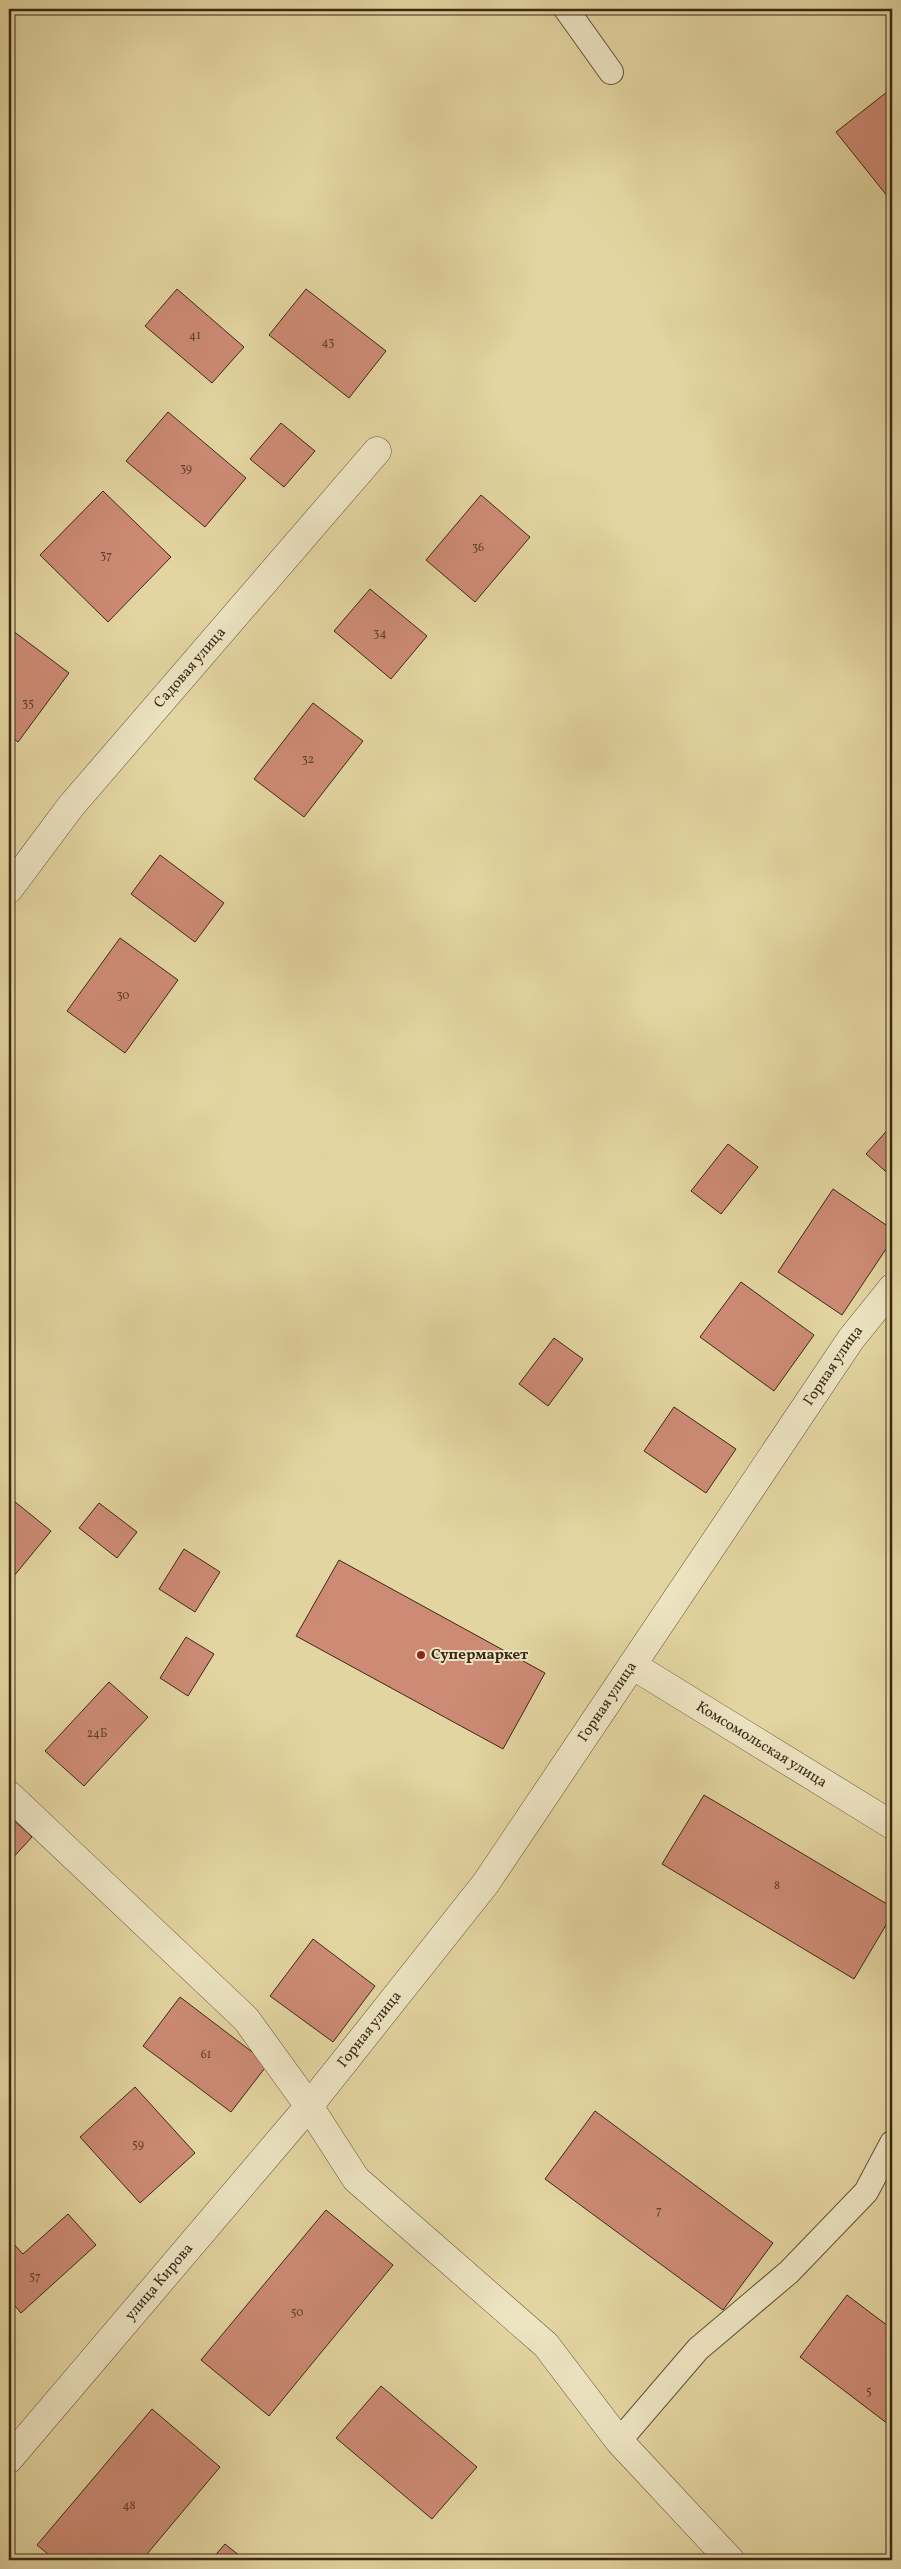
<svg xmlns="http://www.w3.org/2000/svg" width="901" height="2569" viewBox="0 0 901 2569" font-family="Vollkorn,serif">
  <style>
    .building { fill: #cd8b75; stroke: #3b2817 }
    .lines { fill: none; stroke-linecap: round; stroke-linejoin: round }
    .lane-casing { stroke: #65533a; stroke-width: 26 }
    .street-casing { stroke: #65533a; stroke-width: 29 }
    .lane { stroke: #ede4c2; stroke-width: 24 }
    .street { stroke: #ede4c2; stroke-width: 28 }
    .poi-dot { fill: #8f2418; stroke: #ede4c2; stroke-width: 2 }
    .labels { text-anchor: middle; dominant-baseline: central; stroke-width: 4; stroke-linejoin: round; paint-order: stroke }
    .number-label { font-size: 12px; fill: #60412e }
    .street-label { font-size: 15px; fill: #3b2817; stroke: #ede4c2 }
    .poi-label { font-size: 15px; font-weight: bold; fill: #3b2817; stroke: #ede4c2; text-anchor: start }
  </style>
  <rect width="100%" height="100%" fill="#e3d5a1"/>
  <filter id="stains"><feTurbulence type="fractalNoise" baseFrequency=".004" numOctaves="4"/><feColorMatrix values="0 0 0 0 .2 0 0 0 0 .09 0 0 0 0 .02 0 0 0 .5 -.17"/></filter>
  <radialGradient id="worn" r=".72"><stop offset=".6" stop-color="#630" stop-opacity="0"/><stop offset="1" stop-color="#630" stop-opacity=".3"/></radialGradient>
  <!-- building -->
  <g class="building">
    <path d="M892 88V202L836 132Z"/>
    <path d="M177 289 244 347 212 383 145 326Z"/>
    <path d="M306 289 386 351 349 398 269 335Z"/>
    <path d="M168 412 246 478 205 527 126 461Z"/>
    <path d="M281 423 315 451 284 487 250 459Z"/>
    <path d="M103 491 171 557 108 622 40 555Z"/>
    <path d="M481 495 530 537 475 602 426 560Z"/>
    <path d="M370 589 427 636 391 679 334 631Z"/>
    <path d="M9 628 69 673 18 742 9 735Z"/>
    <path d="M313 703 363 741 304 817 254 779Z"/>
    <path d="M160 855 224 903 195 942 131 894Z"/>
    <path d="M120 938 178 980 125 1053 67 1011Z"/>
    <path d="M892 1125V1177L866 1154Z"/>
    <path d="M728 1144 758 1167 721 1214 691 1191Z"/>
    <path d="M833 1189 892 1229V1240L842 1315 778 1272Z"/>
    <path d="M741 1282 814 1335 774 1391 700 1337Z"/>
    <path d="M554 1338 583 1359 548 1406 519 1384Z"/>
    <path d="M674 1407 736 1449 706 1493 644 1451Z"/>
    <path d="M9 1497 51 1531 9 1582Z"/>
    <path d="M99 1503 137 1532 117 1558 79 1528Z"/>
    <path d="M184 1549 220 1572 195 1612 159 1589Z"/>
    <path d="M339 1560 545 1673 503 1749 296 1636Z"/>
    <path d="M186 1637 214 1654 188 1696 160 1678Z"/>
    <path d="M109 1682 148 1717 84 1786 45 1751Z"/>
    <path d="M704 1795 892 1907V1915L854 1979 662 1864Z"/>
    <path d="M9 1816 32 1837 9 1862Z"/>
    <path d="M313 1939 375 1986 333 2042 270 1996Z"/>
    <path d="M180 1997 268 2064 231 2112 143 2046Z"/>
    <path d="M135 2087 195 2153 140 2203 80 2137Z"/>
    <path d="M595 2111 773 2243 723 2310 545 2179Z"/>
    <path d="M326 2210 393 2265 269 2416 201 2360Z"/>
    <path d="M68 2214 96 2245 21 2313 9 2299V2239L23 2254Z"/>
    <path d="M847 2295 892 2329V2427L800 2357Z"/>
    <path d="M381 2386 477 2467 432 2519 336 2438Z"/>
    <path d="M152 2409 220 2467 142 2560H55L37 2545Z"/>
    <path d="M225 2544 245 2560H211Z"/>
  </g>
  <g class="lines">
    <defs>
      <g id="lane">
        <path d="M566 9 611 72"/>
        <path d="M619 2441 698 2349 789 2272 866 2192 892 2143"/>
      </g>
      <g id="street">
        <path id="s1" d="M9 889 71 806 377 451"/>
        <path id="s2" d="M632 1665 892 1825"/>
        <path d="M9 1795 246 2019 309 2106 356 2179 546 2345 619 2441 730 2560"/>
        <path id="s3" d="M9 2459 309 2106 486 1883 851 1339 892 1288"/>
      </g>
    </defs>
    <!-- lane casing -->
    <use href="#lane" class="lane-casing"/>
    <!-- street casing -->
    <use href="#street" class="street-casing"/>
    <!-- lane -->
    <use href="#lane" class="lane"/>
    <!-- street -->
    <use href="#street" class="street"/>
  </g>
  <!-- markers -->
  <circle class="poi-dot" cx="421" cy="1655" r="5"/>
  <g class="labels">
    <!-- number labels -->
    <g class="number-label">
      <text x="195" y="336">41</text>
      <text x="328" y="343">43</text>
      <text x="186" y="469">39</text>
      <text x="478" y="548">36</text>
      <text x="106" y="556">37</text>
      <text x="380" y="634">34</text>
      <text x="28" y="704">35</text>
      <text x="308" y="760">32</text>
      <text x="123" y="996">30</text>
      <text x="97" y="1734">24Б</text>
      <text x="777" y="1886">8</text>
      <text x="206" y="2055">61</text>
      <text x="138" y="2145">59</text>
      <text x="659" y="2211">7</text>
      <text x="35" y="2277">57</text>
      <text x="297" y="2313">50</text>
      <text x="869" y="2392">5</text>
      <text x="129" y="2506">48</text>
    </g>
    <!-- street labels -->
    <g class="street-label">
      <text stroke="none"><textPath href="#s1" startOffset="286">Садовая улица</textPath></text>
      <text stroke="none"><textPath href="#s3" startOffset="1371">Горная улица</textPath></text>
      <text stroke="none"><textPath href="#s3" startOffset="966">Горная улица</textPath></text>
      <text stroke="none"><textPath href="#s2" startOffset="152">Комсомольская улица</textPath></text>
      <text stroke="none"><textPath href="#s3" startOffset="561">Горная улица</textPath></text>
      <text stroke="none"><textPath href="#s3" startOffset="232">улица Кирова</textPath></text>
    </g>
    <!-- poi labels -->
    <g class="poi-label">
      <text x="431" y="1655">Супермаркет</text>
    </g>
  </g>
  <!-- margin -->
  <rect width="901" height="2569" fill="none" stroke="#e3d5a1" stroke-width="30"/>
  <rect x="10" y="10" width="881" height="2549" fill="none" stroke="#3b2817" stroke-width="2.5"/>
  <rect x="15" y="15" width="871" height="2539" fill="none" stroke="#3b2817"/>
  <rect width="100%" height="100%" filter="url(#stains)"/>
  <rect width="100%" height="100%" fill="url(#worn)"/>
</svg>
